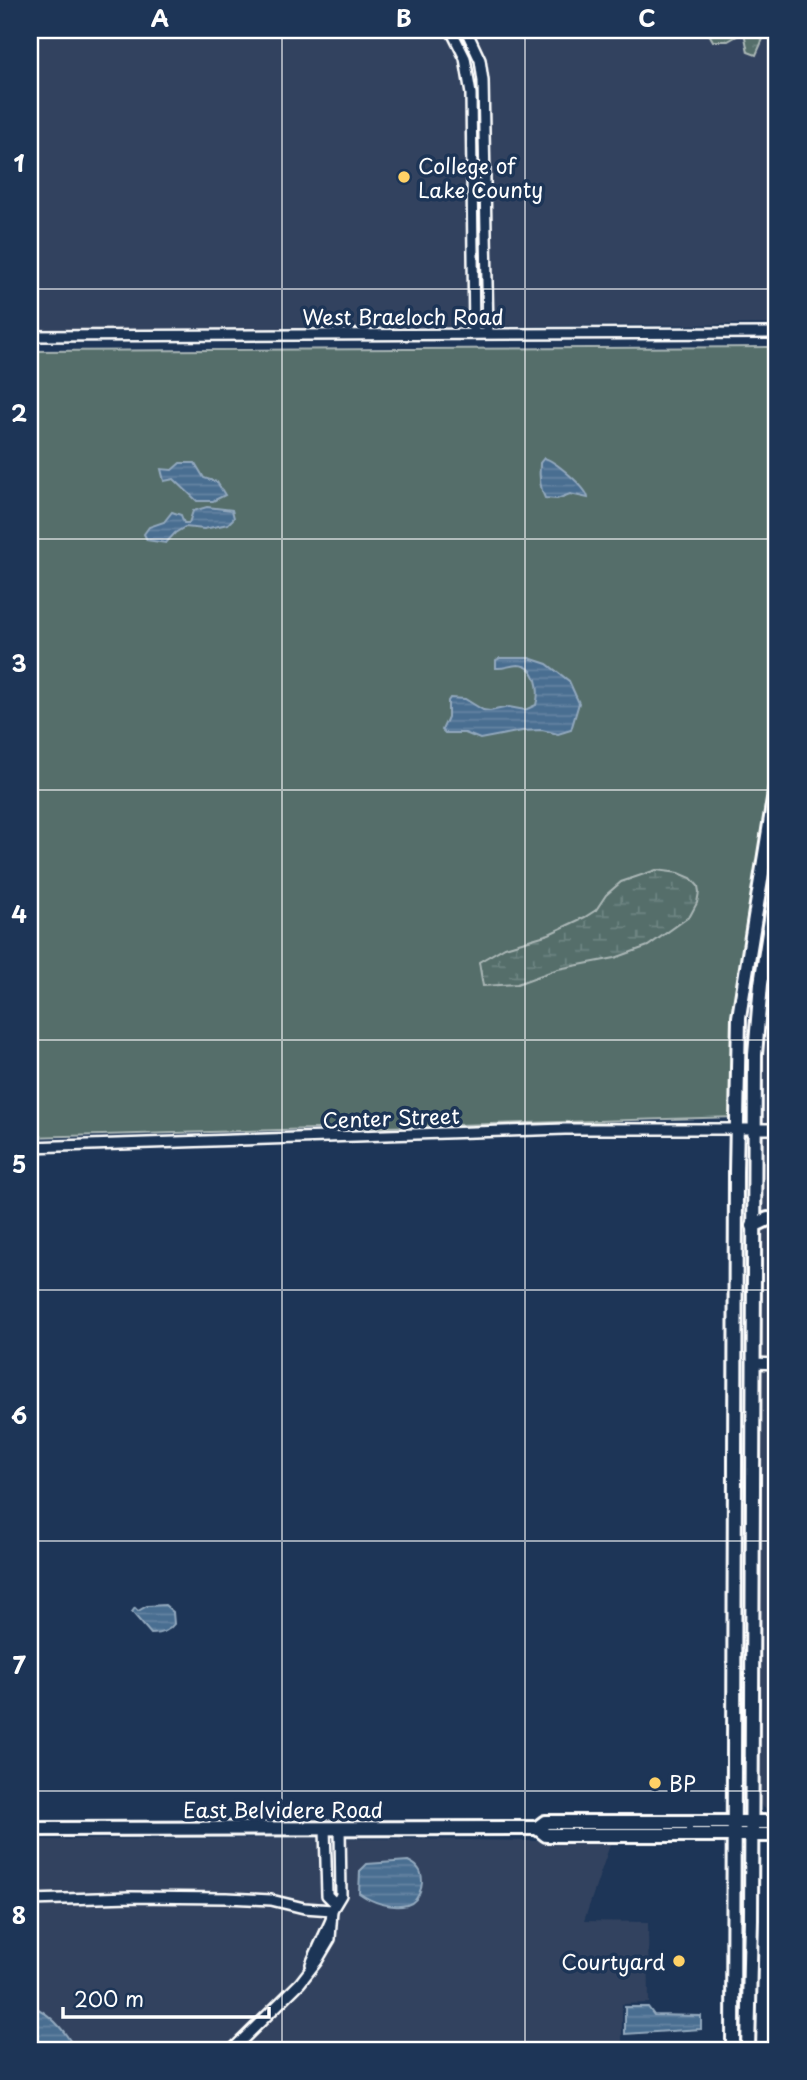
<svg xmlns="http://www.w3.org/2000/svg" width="807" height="2080" viewBox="0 0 807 2080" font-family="'Playpen Sans',sans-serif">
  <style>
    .built { fill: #32425e }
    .grass { fill: #546e6b; stroke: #aab6b5; stroke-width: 2 }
    .wetland { fill: url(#wetland-marsh); stroke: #aab6b5; stroke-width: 2 }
    .water { fill: url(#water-rules); stroke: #92a8bd; stroke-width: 2 }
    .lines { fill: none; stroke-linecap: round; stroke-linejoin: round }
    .minor-casing { stroke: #fff; stroke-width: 14 }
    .major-casing { stroke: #fff; stroke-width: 18 }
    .minor { stroke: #1d3557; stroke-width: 9 }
    .major { stroke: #1d3557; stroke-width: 12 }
    .grid { fill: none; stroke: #fff; stroke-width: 2; stroke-opacity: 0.55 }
    .poi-dot { fill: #ffd166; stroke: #1d3557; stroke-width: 2.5 }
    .labels { text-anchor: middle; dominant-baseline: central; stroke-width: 7; stroke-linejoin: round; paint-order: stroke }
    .poi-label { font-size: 21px; fill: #fff; stroke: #1d3557; text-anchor: start }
    .street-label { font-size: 21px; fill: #fff; stroke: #1d3557 }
    .neatline { fill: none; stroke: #fff; stroke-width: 2.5 }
    .grid-label { font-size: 23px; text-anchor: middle; font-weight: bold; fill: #fff }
  </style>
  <defs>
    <pattern id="wetland-marsh" width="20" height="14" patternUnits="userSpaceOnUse" patternTransform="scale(1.75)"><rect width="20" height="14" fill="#546e6b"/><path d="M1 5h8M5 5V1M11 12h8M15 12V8" fill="none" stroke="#6e8481"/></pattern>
    <pattern id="water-rules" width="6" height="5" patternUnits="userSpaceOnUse" patternTransform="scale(1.75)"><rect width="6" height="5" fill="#4a6e91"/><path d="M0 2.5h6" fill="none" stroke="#6584a2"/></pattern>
  </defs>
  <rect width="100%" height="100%" fill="#1d3557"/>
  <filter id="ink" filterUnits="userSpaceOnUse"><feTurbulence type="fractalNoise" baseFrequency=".0143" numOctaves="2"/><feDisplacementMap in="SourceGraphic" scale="14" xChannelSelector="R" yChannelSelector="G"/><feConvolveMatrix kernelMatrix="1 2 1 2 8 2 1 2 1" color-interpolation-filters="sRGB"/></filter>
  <g filter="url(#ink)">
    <!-- built -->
    <g class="built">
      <path d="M30 30H777V324L30 330Z"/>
      <path d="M777 906V1813L762 1807 756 1796 759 1139 767 984Z"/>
      <path d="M334 1838 611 1842 584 1921 648 1922 649 2003 622 2004V2049L673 2050H30V1840Z"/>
    </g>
    <!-- grass -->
    <path class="grass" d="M777 347V755L761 837 739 984 737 1117 30 1137V351Z"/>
    <!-- wetland -->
    <g class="wetland">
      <path d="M711 30H767L756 55 748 52 744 32 728 41H713L709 34Z"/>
      <path d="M656 870 679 873 691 878 698 886 699 892 697 903 690 916 648 946 615 958 558 969 517 984 483 986 479 962 505 947 549 934 585 917 596 910 606 895 621 882Z"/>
    </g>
    <!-- water -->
    <g class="water">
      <path d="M544 458C554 460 587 488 588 498L570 494 557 499 545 498C539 487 539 475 540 463Z"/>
      <path d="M180 463H195L204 478 217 482 225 495 213 501H197L174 479 164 481 161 469 172 470Z"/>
      <path d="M207 507 232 510 234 518 228 524 204 529 185 527 175 533 166 543 147 540 144 534 149 527 164 522 172 512 181 515 184 523H189L193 511Z"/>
      <path d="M500 658H529L547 664 569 681 579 703 571 730 558 734 542 730 522 731 480 739 465 733H445L442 730 448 717V701L450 698 465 699 483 710 490 711 509 707 525 710 536 705C540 691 538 666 518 665 510 665 504 669 496 668V660Z"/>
      <path d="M165 1605 173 1612 174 1624C169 1631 161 1634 151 1634L132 1612 135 1608 138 1611 147 1606Z"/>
      <path d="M408 1861C410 1862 416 1865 417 1867 427 1877 421 1901 407 1905 391 1909 371 1902 359 1893L360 1871 367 1864Z"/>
      <path d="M30 2005C48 2012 64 2029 73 2046L70 2050H30Z"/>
      <path d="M625 2007H648L654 2015 701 2016V2029L625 2034Z"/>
    </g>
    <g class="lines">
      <defs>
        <g id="minor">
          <path d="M451 30 465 58 471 94 474 333"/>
          <path d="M466 30 480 60 483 81 488 333"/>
          <path d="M30 336 777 333"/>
          <path d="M30 1147 565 1129H777"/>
          <path d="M753 1363 777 1364"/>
          <path d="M325 1829 327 1895 335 1903"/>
          <path d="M30 1900 131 1897 227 1898 271 1900 304 1908 332 1910"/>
          <path d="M311 1964 331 1920"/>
          <path d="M232 2050 300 1983 317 1961 330 1939 332 1910 341 1895 340 1829"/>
        </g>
        <g id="major">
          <path d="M753 1226 768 1219"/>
          <path d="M537 1828 545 1822H777"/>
          <path d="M30 1829 537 1828 546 1835H777"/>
          <path d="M733 2050 736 1172 739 1017 777 780"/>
          <path d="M748 2050 751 1919 755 1055 761 984 777 881"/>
        </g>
      </defs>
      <!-- minor casing -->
      <use href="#minor" class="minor-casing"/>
      <!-- major casing -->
      <use href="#major" class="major-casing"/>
      <!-- minor -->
      <use href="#minor" class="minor"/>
      <!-- major -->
      <use href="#major" class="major"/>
    </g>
  </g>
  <!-- grid -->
  <path class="grid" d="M282 30V2050M525 30V2050M30 289H777M30 539H777M30 790H777M30 1040H777M30 1290H777M30 1541H777M30 1791H777"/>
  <!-- markers -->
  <g class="poi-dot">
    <circle cx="404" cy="177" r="7"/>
    <circle cx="655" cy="1783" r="7"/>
    <circle cx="679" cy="1961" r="7"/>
  </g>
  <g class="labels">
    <!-- poi labels -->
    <g class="poi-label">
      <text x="418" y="165">College of<tspan x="418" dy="24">Lake County</tspan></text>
      <text x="669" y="1783">BP</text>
      <text x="665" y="1961" text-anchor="end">Courtyard</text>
    </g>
    <!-- street labels -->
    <g class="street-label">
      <text x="403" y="316">West Braeloch Road</text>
      <text transform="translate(391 1117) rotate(-2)">Center Street</text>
      <text x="283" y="1809">East Belvidere Road</text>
    </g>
  </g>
  <!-- margin -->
  <rect width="807" height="2080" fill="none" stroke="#1d3557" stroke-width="77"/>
  <!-- scale -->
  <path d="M63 2007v10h206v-10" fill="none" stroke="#ffffff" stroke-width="3.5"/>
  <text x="74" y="2007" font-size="21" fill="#ffffff" stroke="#1d3557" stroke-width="5" paint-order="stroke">200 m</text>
  <rect x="38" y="38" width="730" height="2004" class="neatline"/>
  <g class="grid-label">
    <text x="160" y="27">A</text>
    <text x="404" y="27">B</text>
    <text x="647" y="27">C</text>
    <text x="19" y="172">1</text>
    <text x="19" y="422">2</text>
    <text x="19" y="672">3</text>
    <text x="19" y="923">4</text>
    <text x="19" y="1173">5</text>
    <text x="19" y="1424">6</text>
    <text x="19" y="1674">7</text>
    <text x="19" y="1924">8</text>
  </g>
</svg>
